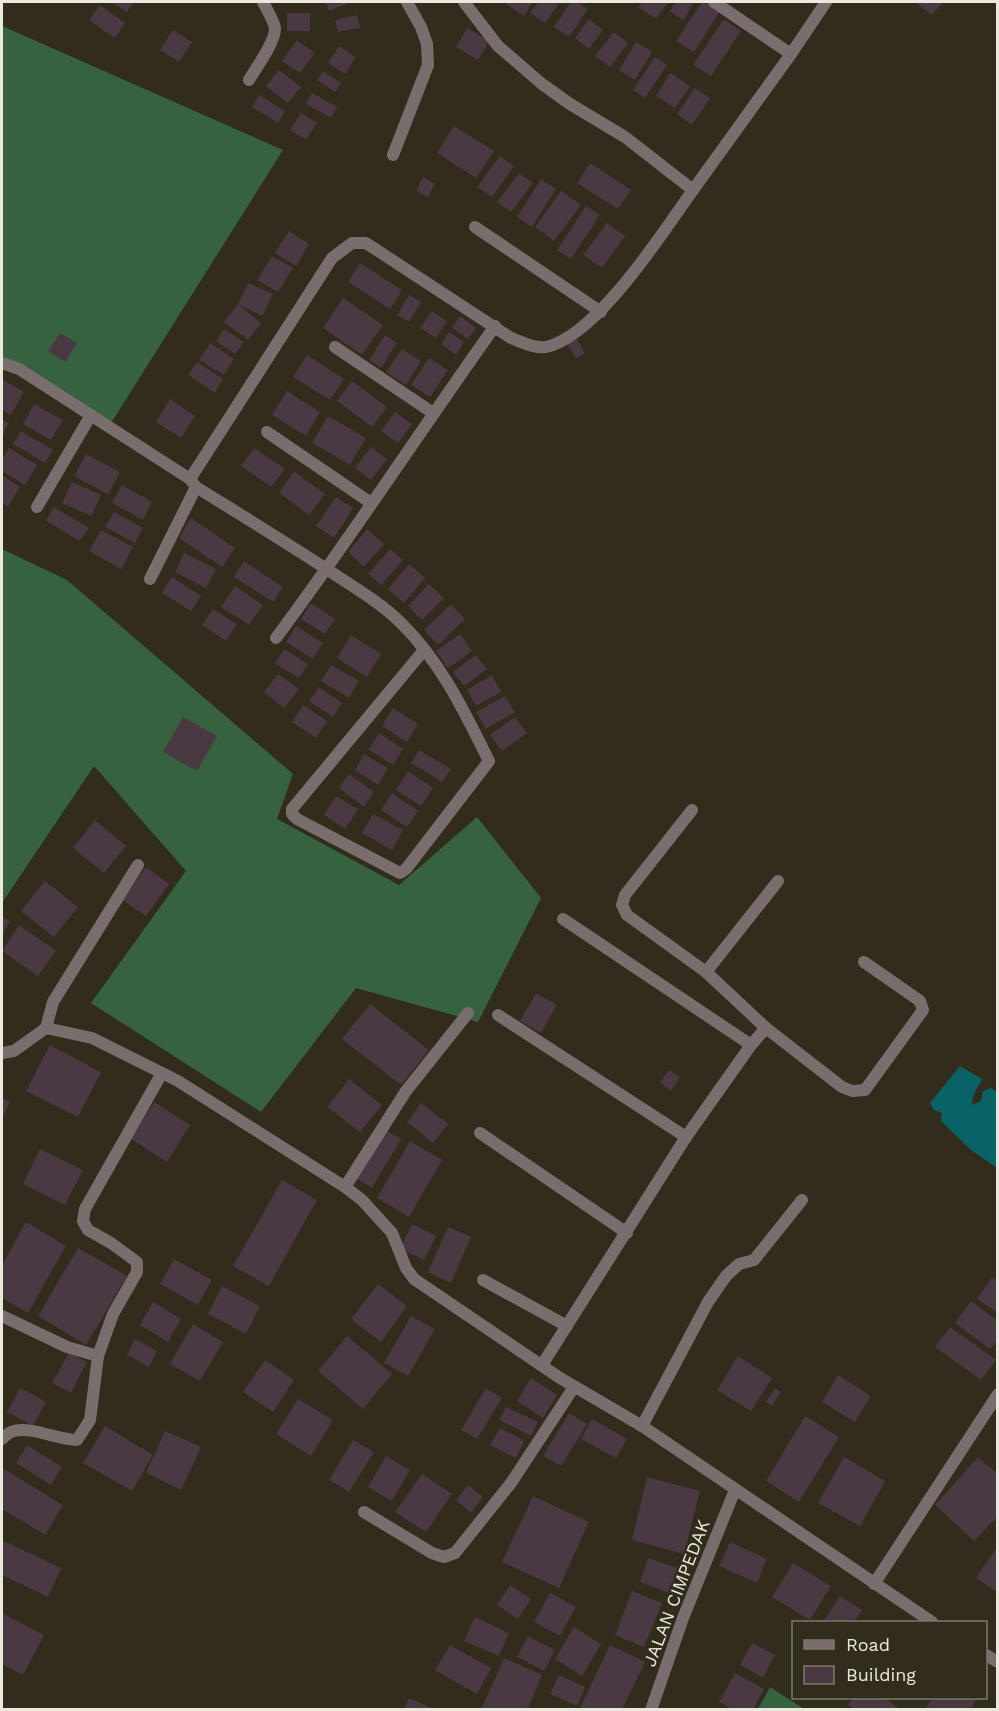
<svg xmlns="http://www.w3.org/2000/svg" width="999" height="1711" viewBox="0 0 999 1711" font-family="'Work Sans',sans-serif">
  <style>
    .forest { fill: #36623f }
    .water { fill: #096366 }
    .building { fill: #4a3842 }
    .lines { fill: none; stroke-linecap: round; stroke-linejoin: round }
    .minor { stroke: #796e6d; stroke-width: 12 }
    .labels { text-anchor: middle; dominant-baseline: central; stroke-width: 5; stroke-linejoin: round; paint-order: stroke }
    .street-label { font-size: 18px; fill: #ebe9dd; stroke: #312c1b }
  </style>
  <rect width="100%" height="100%" fill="#312c1b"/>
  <!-- forest -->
  <g class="forest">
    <path d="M2 26 283 150 108 428 2 357Z"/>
    <path d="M2 549 67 580 293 774 277 819 399 885 477 817 541 898 478 1022 356 988 261 1112 91 1003 186 871 94 766 2 903Z"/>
    <path d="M770 1687 804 1709H758Z"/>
  </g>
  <!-- water -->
  <path class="water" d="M960 1066 982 1079 973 1096 972 1105 981 1101 983 1091 991 1088 997 1092V1168L971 1150 941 1121 942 1113 934 1110 930 1103Z"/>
  <!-- building -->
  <g class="building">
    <path d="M111 2H134L127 12Z"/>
    <path d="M325 2H351L329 11Z"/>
    <path d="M507 2H533L524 16 506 4Z"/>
    <path d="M538 2H560L545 23 530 13Z"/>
    <path d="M571 2H577L588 9 569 37 554 27Z"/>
    <path d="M642 2H668L656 19 638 7Z"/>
    <path d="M675 2H694L684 20 670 12Z"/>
    <path d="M702 2H711L722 8 694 52 676 41Z"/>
    <path d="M915 2H944L932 15Z"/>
    <path d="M100 5 125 23 115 38 89 20Z"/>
    <rect x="287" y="13" width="23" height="18"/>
    <path d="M357 15 360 28 338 32 335 20Z"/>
    <path d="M589 19 603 30 589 49 575 38Z"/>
    <path d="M724 19 741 31 711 76 693 65Z"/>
    <path d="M467 28 489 41 478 60 456 47Z"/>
    <path d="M173 30 192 42 179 62 160 50Z"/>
    <path d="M614 32 628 43 610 67 595 56Z"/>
    <path d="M297 40 315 53 300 73 282 61Z"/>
    <path d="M636 42 652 52 635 80 619 70Z"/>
    <path d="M339 46 356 57 345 74 328 63Z"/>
    <path d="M655 57 667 65 645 98 633 90Z"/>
    <path d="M279 70 301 87 288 103 266 86Z"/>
    <path d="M323 71 341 83 335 92 317 80Z"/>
    <path d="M670 73 690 86 675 108 656 96Z"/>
    <path d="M695 88 710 98 692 125 677 114Z"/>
    <path d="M312 93 337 107 331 118 306 104Z"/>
    <path d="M259 95 285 111 278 123 252 107Z"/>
    <path d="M301 113 317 123 306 140 290 130Z"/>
    <path d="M454 126 494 151 476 178 437 153Z"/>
    <path d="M500 156 514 166 492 197 477 187Z"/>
    <path d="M590 163 631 190 618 209 577 183Z"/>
    <path d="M519 173 533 183 511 212 497 202Z"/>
    <path d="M423 177 435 184 428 197 416 191Z"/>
    <path d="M541 179 556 189 532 227 517 217Z"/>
    <path d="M561 191 581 205 554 241 535 227Z"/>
    <path d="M586 206 600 215 571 259 557 250Z"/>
    <path d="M607 223 625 236 602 268 583 255Z"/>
    <path d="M289 231 309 244 296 266 275 253Z"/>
    <path d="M272 256 293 268 278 292 257 280Z"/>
    <path d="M360 263 402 290 390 309 348 282Z"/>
    <path d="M248 283 273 294 262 316 238 304Z"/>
    <path d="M409 295 421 302 409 322 397 315Z"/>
    <path d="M343 298 383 325 362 355 323 328Z"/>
    <path d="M238 304 261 323 248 340 224 322Z"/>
    <path d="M432 311 447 321 436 338 420 328Z"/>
    <path d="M460 316 476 328 468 339 452 328Z"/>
    <path d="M224 329 244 342 235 354 216 341Z"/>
    <path d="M449 332 464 342 456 355 441 344Z"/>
    <path d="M60 333 77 343 65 362 48 351Z"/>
    <path d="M385 335 397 343 381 368 369 360Z"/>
    <path d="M577 339 585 354 576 359 567 344Z"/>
    <path d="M210 343 234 359 224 375 199 360Z"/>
    <path d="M402 349 421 361 406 385 386 372Z"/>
    <path d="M307 355 344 379 330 400 293 377Z"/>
    <path d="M429 358 448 370 430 397 411 385Z"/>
    <path d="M197 362 223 379 215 393 188 375Z"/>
    <path d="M2 379 24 392 11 415 2 410Z"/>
    <path d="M352 381 387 407 372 427 337 401Z"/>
    <path d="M287 391 320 412 306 436 272 415Z"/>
    <path d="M170 399 195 416 181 438 156 422Z"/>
    <path d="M34 404 63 420 51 440 23 424Z"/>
    <path d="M395 412 412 424 398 443 381 431Z"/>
    <path d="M328 416 366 438 350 465 312 443Z"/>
    <path d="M2 420 9 423 2 436Z"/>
    <path d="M21 431 53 450 45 463 13 444Z"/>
    <path d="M371 447 387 459 371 480 355 468Z"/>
    <path d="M9 448 37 465 25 485 2 471V459Z"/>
    <path d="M254 448 285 469 271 487 241 466Z"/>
    <path d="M86 454 120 472 108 494 74 476Z"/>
    <path d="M294 471 325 494 309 515 279 493Z"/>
    <path d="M2 475 20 487 8 507 2 503Z"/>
    <path d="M72 482 101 495 91 516 62 503Z"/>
    <path d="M122 485 152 502 143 520 112 503Z"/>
    <path d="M336 497 353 508 334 538 316 526Z"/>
    <path d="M54 507 89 528 80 541 46 521Z"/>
    <path d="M114 512 143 528 135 543 105 527Z"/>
    <path d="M191 518 235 548 222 567 179 538Z"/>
    <path d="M367 529 384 544 364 567 348 552Z"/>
    <path d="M101 530 133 547 121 569 89 551Z"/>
    <path d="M390 549 403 560 381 585 368 574Z"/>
    <path d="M184 553 216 569 206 588 175 572Z"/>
    <path d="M244 561 283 587 273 602 234 577Z"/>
    <path d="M409 564 425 578 404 603 388 589Z"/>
    <path d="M172 577 201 596 191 611 162 593Z"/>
    <path d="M429 584 444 598 422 620 408 606Z"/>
    <path d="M235 586 263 605 249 625 221 607Z"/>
    <path d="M311 603 335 619 325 634 301 619Z"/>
    <path d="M451 604 465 619 438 645 424 630Z"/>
    <path d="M213 609 237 624 226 641 202 625Z"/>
    <path d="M296 626 323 643 313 659 286 642Z"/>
    <path d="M460 634 472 651 448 668 436 651Z"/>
    <path d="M351 635 381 654 367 677 337 658Z"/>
    <path d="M284 649 308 664 299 678 275 664Z"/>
    <path d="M476 655 487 669 464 686 453 672Z"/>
    <path d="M331 665 359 681 349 698 321 681Z"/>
    <path d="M278 674 299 689 284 708 264 692Z"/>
    <path d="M492 675 501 692 476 706 467 690Z"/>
    <path d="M319 687 342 703 333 717 309 701Z"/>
    <path d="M505 696 515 712 486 729 476 712Z"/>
    <path d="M303 705 327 721 316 738 292 722Z"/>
    <path d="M393 708 418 724 407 742 382 726Z"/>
    <path d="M183 717 217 736 197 771 163 752Z"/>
    <path d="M515 717 527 733 502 751 490 735Z"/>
    <path d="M379 733 403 749 393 765 369 750Z"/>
    <path d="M419 750 451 769 442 782 411 763Z"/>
    <path d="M364 754 388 768 378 785 355 770Z"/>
    <path d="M408 771 433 788 421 806 396 790Z"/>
    <path d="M349 774 374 792 364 807 339 788Z"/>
    <path d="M392 793 418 811 407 827 381 810Z"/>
    <path d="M336 796 358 809 345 829 324 815Z"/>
    <path d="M373 814 403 830 392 850 362 833Z"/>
    <path d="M95 820 126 846 104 873 73 848Z"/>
    <path d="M146 867 169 884 146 916 122 900Z"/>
    <path d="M45 881 78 907 54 937 21 911Z"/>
    <path d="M2 917 10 921 2 936Z"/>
    <path d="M19 925 56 951 38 976 2 951Z"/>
    <path d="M536 993 557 1005 541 1033 520 1021Z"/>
    <path d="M370 1004 429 1050 401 1085 342 1039Z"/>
    <path d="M50 1045 101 1072 78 1117 26 1091Z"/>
    <path d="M669 1070 680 1077 671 1091 660 1083Z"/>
    <path d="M349 1079 382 1105 360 1132 327 1107Z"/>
    <path d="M2 1097 10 1102 2 1118Z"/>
    <path d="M154 1102 190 1125 167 1162 131 1139Z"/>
    <path d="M421 1103 448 1124 433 1143 407 1122Z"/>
    <path d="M385 1130 401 1139 372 1188 356 1178Z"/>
    <path d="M410 1141 442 1160 409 1217 377 1198Z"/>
    <path d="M40 1149 83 1170 65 1205 23 1184Z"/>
    <path d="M282 1180 317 1200 269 1286 233 1266Z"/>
    <path d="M26 1222 66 1246 28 1313 2 1298V1265Z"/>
    <path d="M412 1224 436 1236 424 1260 400 1248Z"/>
    <path d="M448 1227 471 1237 451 1283 428 1272Z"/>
    <path d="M78 1248 127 1276 86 1345 38 1316Z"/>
    <path d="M174 1259 212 1280 198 1305 160 1284Z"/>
    <path d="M992 1277 998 1281V1313L977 1299Z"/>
    <path d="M378 1284 407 1306 381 1342 351 1319Z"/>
    <path d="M222 1286 260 1306 246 1334 208 1314Z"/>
    <path d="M971 1301 998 1321V1339L990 1349 955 1323Z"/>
    <path d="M153 1302 181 1319 168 1342 140 1325Z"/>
    <path d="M411 1316 435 1329 408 1376 384 1363Z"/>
    <path d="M193 1324 223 1342 200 1381 170 1364Z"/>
    <path d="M950 1327 996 1360 981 1380 935 1347Z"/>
    <path d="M347 1336 392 1374 363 1409 318 1371Z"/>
    <path d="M135 1339 157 1351 149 1367 127 1355Z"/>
    <path d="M69 1353 87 1362 71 1393 52 1383Z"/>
    <path d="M738 1356 772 1378 751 1411 717 1390Z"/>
    <path d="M265 1360 294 1380 273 1412 243 1392Z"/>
    <path d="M838 1375 871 1396 855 1422 822 1402Z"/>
    <path d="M531 1378 557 1395 543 1418 517 1401Z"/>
    <path d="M20 1388 46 1402 33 1426 7 1412Z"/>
    <path d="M486 1388 502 1398 477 1439 461 1430Z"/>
    <path d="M775 1388 781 1392 772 1406 766 1402Z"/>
    <path d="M298 1399 333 1420 311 1456 276 1434Z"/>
    <path d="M506 1407 538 1422 531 1436 499 1420Z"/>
    <path d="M569 1413 587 1424 561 1466 543 1456Z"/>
    <path d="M805 1416 839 1437 799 1502 766 1481Z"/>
    <path d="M592 1419 627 1439 616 1458 581 1439Z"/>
    <path d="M105 1426 153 1455 132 1491 83 1463Z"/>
    <path d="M500 1428 524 1441 516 1458 490 1445Z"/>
    <path d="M165 1431 201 1447 181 1490 146 1473Z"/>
    <path d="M353 1440 374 1452 349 1492 329 1480Z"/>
    <path d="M27 1445 62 1467 51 1485 16 1463Z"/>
    <path d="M386 1456 410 1470 392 1501 368 1487Z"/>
    <path d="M844 1457 885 1481 860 1526 818 1503Z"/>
    <path d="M978 1457 998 1474V1516L974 1541 935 1505Z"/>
    <path d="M2 1468 63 1505 45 1535 2 1509Z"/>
    <path d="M422 1474 452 1494 426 1532 395 1512Z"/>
    <path d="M647 1477 700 1491 684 1554 632 1540Z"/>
    <path d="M468 1485 483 1497 471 1513 456 1500Z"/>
    <path d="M533 1496 589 1522 559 1588 502 1562Z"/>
    <path d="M4 1541 61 1568 48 1597 2 1575V1546Z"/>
    <path d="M730 1542 767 1559 757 1583 719 1566Z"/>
    <path d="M995 1550 998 1552V1593L976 1578Z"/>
    <path d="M648 1558 678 1568 669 1593 640 1582Z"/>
    <path d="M793 1563 831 1586 810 1620 772 1597Z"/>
    <path d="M510 1585 531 1599 518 1619 497 1605Z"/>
    <path d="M632 1591 662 1603 644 1647 615 1635Z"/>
    <path d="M550 1593 576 1607 560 1636 534 1622Z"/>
    <path d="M840 1596 862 1610 854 1622H823Z"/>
    <path d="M2 1613 44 1635 23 1675 2 1664Z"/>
    <path d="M475 1617 509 1633 499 1656 464 1641Z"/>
    <path d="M574 1627 601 1644 582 1676 555 1659Z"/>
    <path d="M528 1636 555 1650 544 1671 517 1657Z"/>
    <path d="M752 1643 775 1655 763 1678 740 1665Z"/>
    <path d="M450 1645 491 1668 477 1694 435 1670Z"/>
    <path d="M610 1645 645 1662 622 1710H579Z"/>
    <path d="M504 1658 542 1675 527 1710H481Z"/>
    <path d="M735 1673 764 1689 753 1710H733L719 1702Z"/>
    <path d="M559 1675 585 1687 577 1706 550 1694Z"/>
    <path d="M409 1698 436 1710H404Z"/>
    <path d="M853 1698H884L901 1710H855L848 1705Z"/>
    <path d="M932 1698H977L970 1710H925Z"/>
  </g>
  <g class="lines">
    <!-- minor -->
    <g class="minor">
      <path d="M714 2 791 54"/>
      <path d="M249 80C256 68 276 41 275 28 273 19 267 10 263 2"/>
      <path d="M393 155 428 65 427 44 421 27 407 2"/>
      <path d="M693 190 791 54 826 2"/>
      <path d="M475 227 601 312"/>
      <path d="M335 347 433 413"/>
      <path d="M2 363 19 369 190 479 332 258 352 243H366L511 338C522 342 535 349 546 347 597 336 663 232 693 190L625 137 570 104 542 84 498 46 464 2"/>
      <path d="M267 432 371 503"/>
      <path d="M190 479 196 487C241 515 287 543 331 572 355 588 381 603 401 623 441 662 465 713 489 761L406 869 400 873 297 819 292 814V809L424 650"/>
      <path d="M37 507 91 415"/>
      <path d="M150 579 196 487"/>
      <path d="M276 638C352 536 421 430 495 326"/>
      <path d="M563 919 751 1045"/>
      <path d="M706 972 778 881"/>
      <path d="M498 1015 686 1137"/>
      <path d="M46 1028 53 1002 138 865"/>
      <path d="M766 1028 842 1087 852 1091 865 1090 923 1010 920 1001 864 962"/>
      <path d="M2 1053 14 1051 46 1028 92 1038 178 1081 345 1187 362 1200 392 1233 406 1268 414 1279 560 1378 642 1426 932 1622"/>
      <path d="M480 1133 627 1233"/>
      <path d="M345 1187 406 1091 468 1013"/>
      <path d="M483 1280 567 1326"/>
      <path d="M2 1316 67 1347 98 1356"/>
      <path d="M542 1365 686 1137 751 1045 766 1028 706 972 627 915 622 905 625 895 692 810"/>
      <path d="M642 1426 708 1302 726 1276 739 1264 754 1260 802 1200"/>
      <path d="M2 1439C5 1436 10 1432 14 1431 31 1426 58 1440 77 1440L90 1420 98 1356 113 1314 137 1272V1262L111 1243 88 1230 83 1221 85 1209 162 1073"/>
      <path d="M364 1512 432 1553 444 1557 455 1553 511 1483 574 1387"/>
      <path d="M874 1584 998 1394"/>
      <path d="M986 1655 998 1662"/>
      <path d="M651 1710 683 1618 735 1490"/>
    </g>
  </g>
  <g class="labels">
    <!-- street labels -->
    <g class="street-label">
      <text transform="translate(676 1593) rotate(-69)">JALAN CIMPEDAK</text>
    </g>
  </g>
  <!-- border -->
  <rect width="999" height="1711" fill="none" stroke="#ebe9dd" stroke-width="6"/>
  <!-- legend -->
  <rect x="792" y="1621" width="195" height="78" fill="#312c1b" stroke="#7b7869" stroke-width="1.5"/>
  <rect x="804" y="1640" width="30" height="9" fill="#796e6d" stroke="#7b7869" stroke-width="1.5"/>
  <text x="846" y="1651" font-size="18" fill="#ebe9dd">Road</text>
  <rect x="804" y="1666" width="30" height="18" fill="#4a3842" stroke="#7b7869" stroke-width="1.5"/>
  <text x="846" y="1681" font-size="18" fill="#ebe9dd">Building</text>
</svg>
